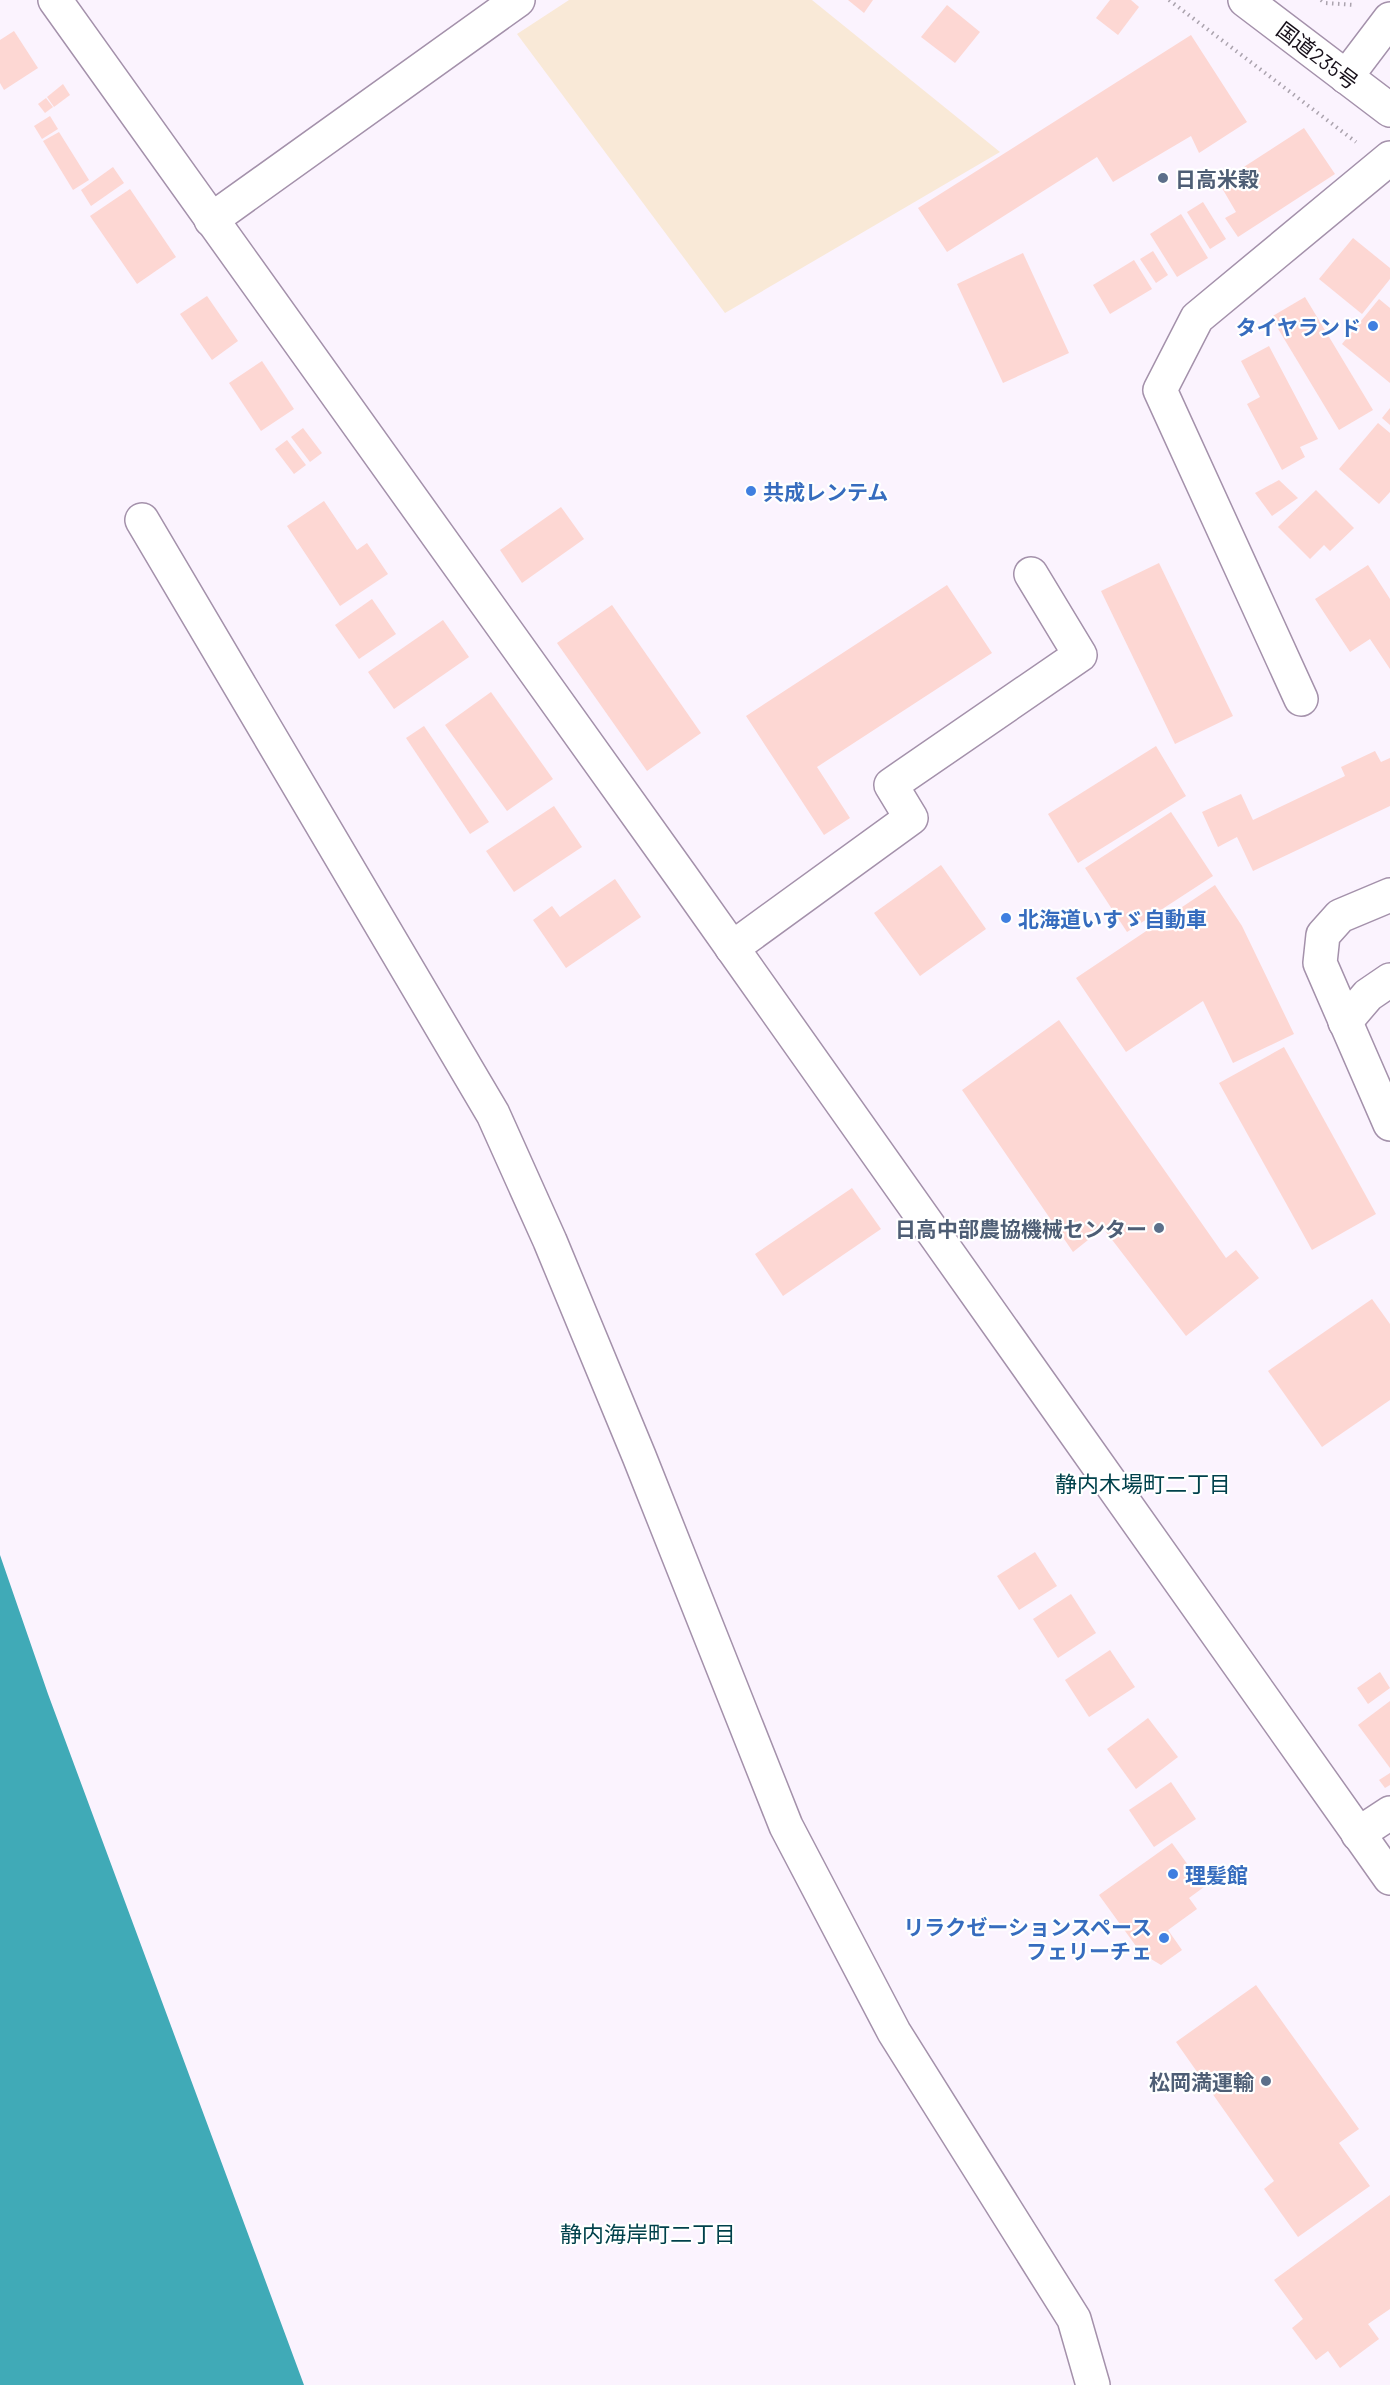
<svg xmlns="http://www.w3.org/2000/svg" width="1390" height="2385" viewBox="0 0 1390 2385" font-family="Barlow,'Noto Sans JP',sans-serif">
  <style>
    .industrial { fill: #f9e9d7 }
    .water { fill: #40aab7 }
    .building { fill: #fdd7d3 }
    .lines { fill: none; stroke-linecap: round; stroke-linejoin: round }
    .minor-casing { stroke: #a491ab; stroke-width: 36 }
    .highway-casing { stroke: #a491ab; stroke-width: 36 }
    .path { stroke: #aba3ae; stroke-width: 4; stroke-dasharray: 1.5 4.5; stroke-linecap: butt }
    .minor { stroke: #fff; stroke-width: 33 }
    .highway { stroke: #fff; stroke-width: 33 }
    .service-dot { fill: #5c6f8a; stroke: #fff; stroke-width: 2 }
    .shop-dot { fill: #3f7fe0; stroke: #fff; stroke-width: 2 }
    .labels { text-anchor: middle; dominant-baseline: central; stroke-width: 4.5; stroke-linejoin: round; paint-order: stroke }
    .street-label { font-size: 21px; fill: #17101a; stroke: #fff }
    .service-label { font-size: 21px; font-weight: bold; fill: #4e5e75; stroke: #fff; text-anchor: end }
    .shop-label { font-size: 21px; font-weight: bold; fill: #366cbe; stroke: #fff; text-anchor: start }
    .neighbourhood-label { font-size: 22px; fill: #00414b; stroke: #fff }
  </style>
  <rect width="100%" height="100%" fill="#fbf3fe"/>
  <!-- industrial -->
  <path class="industrial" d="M569 0H812L1000 152 725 313 517 34Z"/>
  <!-- water -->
  <path class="water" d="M0 1555 48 1694 304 2385H0Z"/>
  <!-- building -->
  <g class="building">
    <path d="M848 0H873L864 13Z"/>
    <path d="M1110 0H1131L1139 7 1118 35 1096 18Z"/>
    <path d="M947 5 980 32 955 63 921 37Z"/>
    <path d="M14 31 38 68 4 90 0 83V40Z"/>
    <path d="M1191 35 1247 122 1199 153 1191 136 1113 182 1097 157 947 252 918 208Z"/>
    <path d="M63 84 70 95 54 107 47 97Z"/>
    <path d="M46 98 53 107 45 113 38 104Z"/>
    <path d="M50 116 58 129 42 139 34 126Z"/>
    <path d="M1304 128 1335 174 1238 237 1225 218 1236 212 1219 183Z"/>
    <path d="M59 132 89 180 73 190 43 141Z"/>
    <path d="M113 167 124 183 91 206 81 190Z"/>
    <path d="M130 189 176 257 137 284 90 216Z"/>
    <path d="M1203 202 1226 239 1210 249 1187 212Z"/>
    <path d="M1181 214 1208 258 1177 277 1150 234Z"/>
    <path d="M1353 238 1390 268V279L1362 314 1319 279Z"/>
    <path d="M1153 251 1168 275 1156 283 1140 259Z"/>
    <path d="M1023 253 1069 353 1003 383 957 284Z"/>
    <path d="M1134 260 1152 289 1110 314 1093 285Z"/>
    <path d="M207 296 238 341 212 360 180 314Z"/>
    <path d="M1305 297 1373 410 1339 430 1271 317Z"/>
    <path d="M1379 299 1390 308V383L1342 344Z"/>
    <path d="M1269 346 1318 439 1300 447 1305 457 1282 470 1247 404 1260 397 1241 361Z"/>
    <path d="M262 361 294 409 261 431 229 383Z"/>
    <path d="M1390 408V425L1382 418Z"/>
    <path d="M1378 423 1390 433V492L1379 504 1339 469Z"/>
    <path d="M303 428 322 453 310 462 291 437Z"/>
    <path d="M287 440 306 465 294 474 275 449Z"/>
    <path d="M1279 480 1298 498 1272 516 1255 493Z"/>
    <path d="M1316 490 1354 528 1330 551 1324 545 1310 559 1278 527Z"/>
    <path d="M324 501 357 550 367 543 388 574 340 606 287 526Z"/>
    <path d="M561 507 584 539 522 583 500 550Z"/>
    <path d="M1159 563 1233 716 1175 744 1101 591Z"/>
    <path d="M1368 565 1390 599V669L1370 639 1350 652 1315 599Z"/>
    <path d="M947 585 992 653 817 767 850 818 824 835 746 716Z"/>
    <path d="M372 599 396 634 359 659 335 625Z"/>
    <path d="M612 605 701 733 647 771 557 643Z"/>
    <path d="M443 620 469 657 394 709 368 672Z"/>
    <path d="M491 692 553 779 507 811 445 725Z"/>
    <path d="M424 726 489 822 470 834 406 738Z"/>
    <path d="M1156 746 1186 796 1078 863 1048 814Z"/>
    <path d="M1375 751 1381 762 1390 758V806L1253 871 1237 837 1218 847 1202 812 1241 794 1253 820 1345 776 1341 767Z"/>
    <path d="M554 806 582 847 514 892 486 851Z"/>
    <path d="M1171 812 1213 876 1127 932 1085 868Z"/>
    <path d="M941 865 986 929 920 976 874 913Z"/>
    <path d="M615 879 641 917 566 968 533 920 552 906 560 917Z"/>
    <path d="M1215 885 1242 926 1294 1034 1233 1063 1203 1001 1126 1052 1076 978Z"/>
    <path d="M1059 1020 1226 1258 1236 1250 1259 1278 1186 1336 1103 1228 1073 1252 962 1090Z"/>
    <path d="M1284 1047 1376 1214 1312 1250 1219 1083Z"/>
    <path d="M852 1188 881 1229 783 1296 755 1254Z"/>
    <path d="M1372 1299 1390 1324V1400L1322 1447 1268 1371Z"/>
    <path d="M1035 1552 1057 1586 1019 1610 997 1576Z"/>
    <path d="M1071 1594 1096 1633 1058 1658 1033 1619Z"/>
    <path d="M1110 1650 1135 1687 1089 1717 1065 1680Z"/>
    <path d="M1380 1672 1390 1688 1368 1704 1357 1688Z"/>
    <path d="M1390 1701V1768L1358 1725Z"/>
    <path d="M1148 1718 1178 1757 1136 1789 1107 1749Z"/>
    <path d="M1390 1773V1785L1385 1788 1379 1780Z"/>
    <path d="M1171 1782 1196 1819 1154 1847 1129 1810Z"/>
    <path d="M1172 1843 1204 1887 1189 1898 1197 1909 1168 1930 1182 1950 1161 1965 1141 1953 1099 1895Z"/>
    <path d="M1256 1985 1359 2129 1339 2143 1370 2186 1298 2237 1264 2189 1274 2181 1176 2042Z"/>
    <path d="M1390 2195V2309L1368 2324 1379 2339 1340 2368 1328 2351 1316 2360 1292 2328 1303 2319 1274 2280Z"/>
  </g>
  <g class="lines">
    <defs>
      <g id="minor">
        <path d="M55 0 682 877 1390 1878"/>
        <path d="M1346 77 1390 19"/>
        <path d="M211 220 518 0"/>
        <path d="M142 520 493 1114 550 1241 639 1456 786 1826 894 2032 1074 2319 1093 2385"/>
        <path d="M1301 699 1160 390 1197 318 1390 158"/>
        <path d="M1390 895 1340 916 1323 935 1320 963 1390 1124"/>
        <path d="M732 948 911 818 891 785 1080 655 1031 574"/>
        <path d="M1345 1022 1368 995 1390 980"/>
        <path d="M1358 1834 1390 1813"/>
      </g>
      <path id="highway" d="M1245 0 1390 110"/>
    </defs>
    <!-- minor casing -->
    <use href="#minor" class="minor-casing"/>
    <!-- highway casing -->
    <use href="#highway" class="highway-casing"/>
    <!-- path -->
    <g class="path">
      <path d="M1169 0 1356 142"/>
      <path d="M1321 0 1325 3 1355 5"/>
    </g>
    <!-- minor -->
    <use href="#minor" class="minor"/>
    <!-- highway -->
    <use href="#highway" class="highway"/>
  </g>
  <!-- markers -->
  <g class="service-dot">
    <circle cx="1163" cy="178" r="6"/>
    <circle cx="1159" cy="1228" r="6"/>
    <circle cx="1266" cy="2081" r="6"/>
  </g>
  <g class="shop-dot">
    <circle cx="1373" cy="326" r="6"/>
    <circle cx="751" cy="491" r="6"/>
    <circle cx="1006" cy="918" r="6"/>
    <circle cx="1173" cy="1874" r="6"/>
    <circle cx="1164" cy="1938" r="6"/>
  </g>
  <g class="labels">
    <!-- street labels -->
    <g class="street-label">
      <text transform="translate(1318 55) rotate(37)">国道235号</text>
    </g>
    <!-- service labels -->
    <g class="service-label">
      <text x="1175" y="178" text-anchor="start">日高米穀</text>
      <text x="1147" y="1228">日高中部農協機械センター</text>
      <text x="1254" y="2081">松岡満運輸</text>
    </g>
    <!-- shop labels -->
    <g class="shop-label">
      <text x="1361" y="326" text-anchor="end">タイヤランド</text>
      <text x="763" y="491">共成レンテム</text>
      <text x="1018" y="918">北海道いすゞ自動車</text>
      <text x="1185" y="1874">理髪館</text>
      <text x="1152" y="1926" text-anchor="end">リラクゼーションスペース<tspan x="1152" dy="24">フェリーチェ</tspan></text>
    </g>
    <!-- neighbourhood labels -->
    <g class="neighbourhood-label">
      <text x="1143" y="1483">静内木場町二丁目</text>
      <text x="648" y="2233">静内海岸町二丁目</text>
    </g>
  </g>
</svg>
